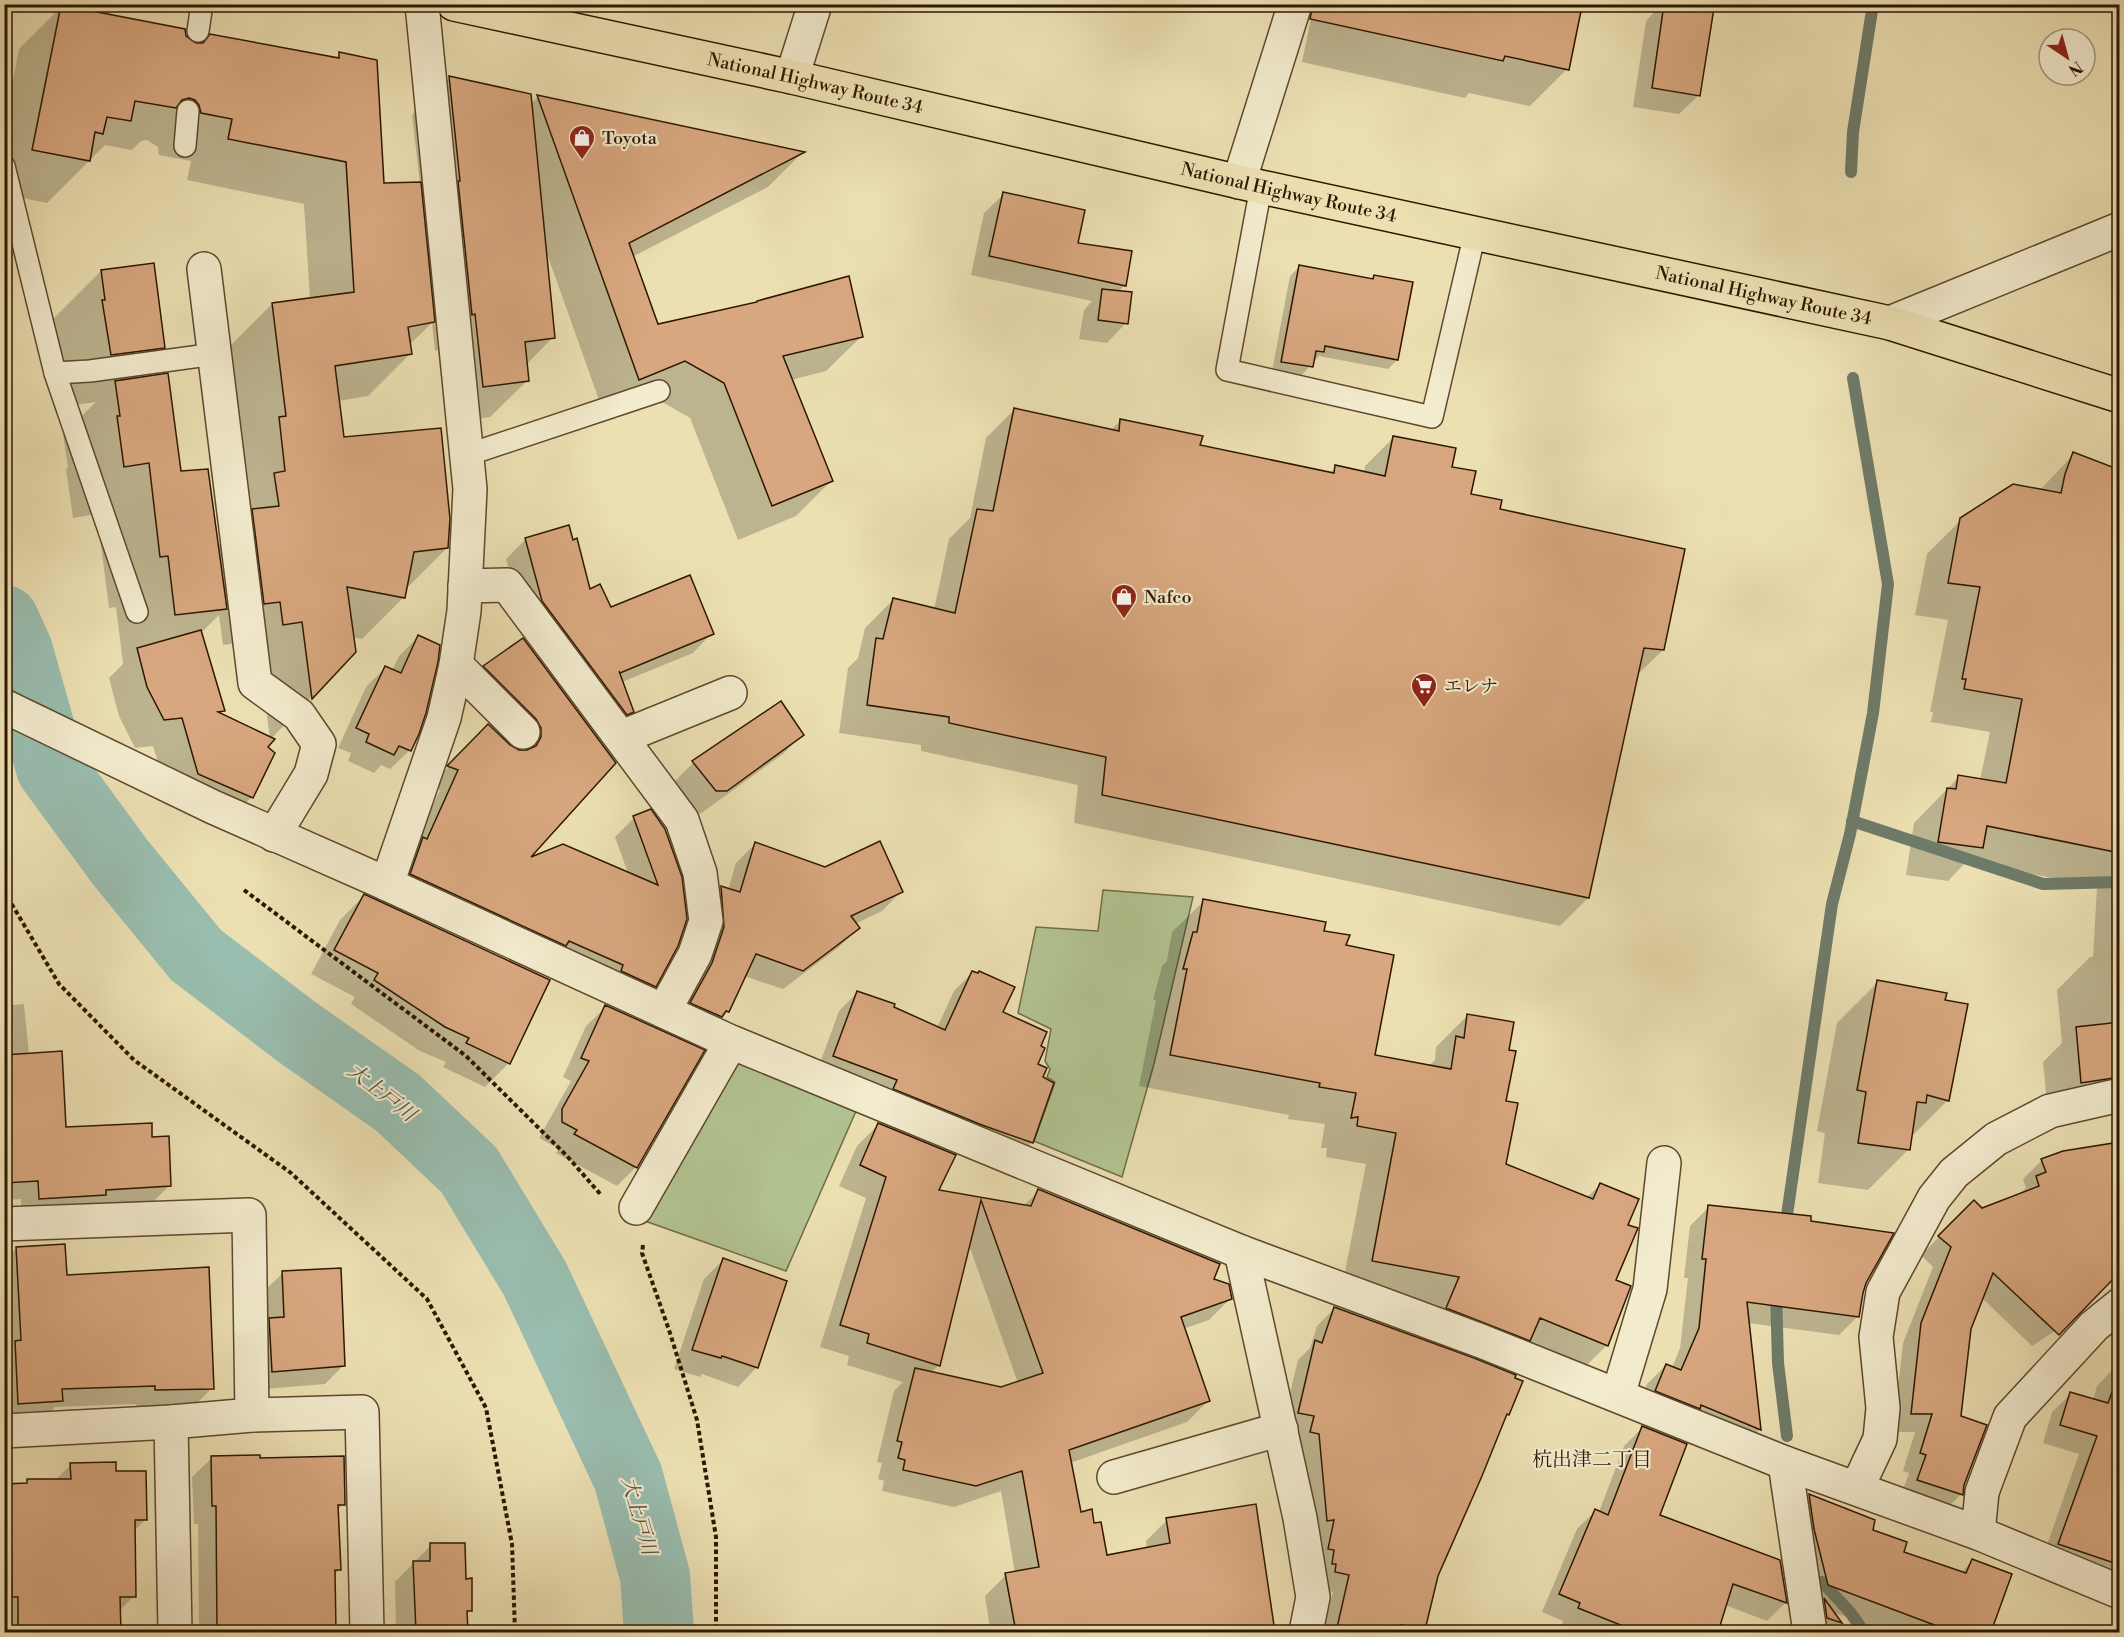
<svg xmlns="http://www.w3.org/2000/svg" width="2124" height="1637" viewBox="0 0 2124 1637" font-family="'Libre Bodoni','Noto Serif JP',serif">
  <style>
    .green { fill: #b2c391; stroke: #706d48; stroke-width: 1.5 }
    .shadow { fill: #0003; fill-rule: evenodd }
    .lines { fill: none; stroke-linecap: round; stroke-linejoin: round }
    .stream { stroke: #6e7b69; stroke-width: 12 }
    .river { stroke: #99bdaf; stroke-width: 70 }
    .building { fill: #d8a77f; stroke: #2d1700; stroke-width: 1.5 }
    .service-casing { stroke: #5d492d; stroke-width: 24 }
    .minor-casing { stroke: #5d492d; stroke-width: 36 }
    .tertiary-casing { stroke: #5d492d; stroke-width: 36 }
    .trunk-casing { stroke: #2d1700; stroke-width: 36 }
    .path { stroke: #2d1700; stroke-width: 4; stroke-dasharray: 4.5 3; stroke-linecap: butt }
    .service { stroke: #f3ebce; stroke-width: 21 }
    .minor { stroke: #f3ebce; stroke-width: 33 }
    .tertiary { stroke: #f3ebce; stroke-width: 33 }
    .trunk { stroke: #ece0b3; stroke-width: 33 }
    .labels { text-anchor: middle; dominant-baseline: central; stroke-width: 4.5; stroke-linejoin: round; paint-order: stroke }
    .street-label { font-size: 18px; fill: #2d1700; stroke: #f3ebce }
    .poi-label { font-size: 18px; fill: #2d1700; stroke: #f3ebce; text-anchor: start }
    .water-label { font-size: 20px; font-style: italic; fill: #53513d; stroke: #f3ebce }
    .neighbourhood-label { font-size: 20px; fill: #2d1700; stroke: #f3ebce }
  </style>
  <rect width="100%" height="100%" fill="#ece0b3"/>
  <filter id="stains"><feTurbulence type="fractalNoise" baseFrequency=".00333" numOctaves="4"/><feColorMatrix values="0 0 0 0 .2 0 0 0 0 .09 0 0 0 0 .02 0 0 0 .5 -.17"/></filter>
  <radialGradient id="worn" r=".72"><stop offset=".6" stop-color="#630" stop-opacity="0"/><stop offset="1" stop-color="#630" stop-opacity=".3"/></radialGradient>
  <!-- green -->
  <g class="green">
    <path d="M1103 890 1193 897 1154 1064 1122 1177 1034 1141 1055 1082 1047 1077 1050 1069 1045 1061 1051 1029 1018 1013 1036 927 1098 931Z"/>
    <path d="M740 1054 856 1111 786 1271 645 1221Z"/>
  </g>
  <!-- shadow -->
  <g class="shadow">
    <path d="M1314 4 1567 69 1530 106 1469 93 1465 98 1302 62Z"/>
    <path d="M1662 4H1683L1699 95 1679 114 1633 107 1646 21Z"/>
    <path d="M61 7 185 37 195 45 334 59 340 54 382 185 420 183 412 115 449 78 531 104 538 97 802 153 768 187 632 257 657 326 861 337 826 371 791 380 831 481 796 516 738 540 690 418 650 395 604 414 546 251 553 337 526 365 528 380 490 417 446 424 438 350 435 351 432 323 409 345 410 354 368 396 338 401 342 439 447 548 406 589 404 597 362 639 352 637 354 652 271 739 266 747 252 797 223 825 170 802 153 746 135 748 119 716 109 678 123 664 116 607 109 608 97 514 73 518 66 469 68 467 63 434 96 402 60 407 49 323 101 271 164 347 131 380 217 546 235 529 238 460 244 454 230 346 272 304 310 299 304 204 187 180 191 161 159 155 158 147 147 140 141 141 132 150 105 145 47 203 4 194V125L19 49ZM219 615 223 645 238 643 260 663 270 739 219 715 223 711 200 634Z"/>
    <path d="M1004 194 1076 244 1125 285 1118 292 1126 323 1107 343 1079 339 1084 310 1092 301 971 275 984 213Z"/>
    <path d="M1300 266 1371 280 1374 276 1397 360 1388 369 1319 356 1302 375 1272 371 1290 276Z"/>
    <path d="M1014 410 1110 431 1120 421 1198 446 1330 473 1336 467 1364 473 1365 466 1393 438 1450 468 1469 495 1498 510 1663 650 1636 676 1588 898 1560 926 1074 823 1078 785 921 751V745L839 733 848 668 858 658 865 628 893 600 934 610 949 539 970 518 986 438Z"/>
    <path d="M2074 454 2120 503V1107L2048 1115 2043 1062 2062 1043 2057 990 2090 957H2093L2097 887 1967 861 1948 881 1906 875 1914 823 1959 777 1980 780 1990 732 1931 722 1933 712H1930L1948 620 1915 615 1927 554 1961 520 2039 491Z"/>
    <path d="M568 527 589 591 610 609 712 633 693 653 622 682 632 711 613 731 524 620 506 559 525 540Z"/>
    <path d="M418 637 410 750 390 769 381 765 374 773 348 761 351 753 338 748 366 687 385 668 392 671 399 656Z"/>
    <path d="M484 667 614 763 525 860 628 873 615 837 634 818 664 830 655 986 635 1005 392 893 440 790 430 786 488 726 509 746 523 752V747L465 686Z"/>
    <path d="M780 704 802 735 783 754 700 814 674 782 693 763Z"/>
    <path d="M755 844 901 892 882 911 855 924 858 928 839 947 783 989 744 976 728 1011 709 1030 672 1022 702 907 721 888 728 890 736 863Z"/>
    <path d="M364 896 509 1063 485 1087 443 1067 446 1062 420 1051 351 1004 355 997 311 974 340 920Z"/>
    <path d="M1204 901 1322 932 1344 947 1373 1056 1428 1067 1435 1060 1436 1047 1467 1016 1507 1052 1504 1103V1165L1586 1198 1600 1185 1626 1226 1614 1281 1607 1345 1576 1376 1517 1352 1499 1370 1508 1414 1504 1418 1436 1576 1423 1632H1323L1333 1592 1318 1589 1281 1430 1298 1360 1310 1348 1317 1326 1335 1308 1416 1338 1428 1308 1341 1292 1366 1164 1326 1157 1327 1148H1321L1325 1124 1288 1119 1289 1115 1139 1086 1156 1000H1153L1162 966 1167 961 1172 932Z"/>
    <path d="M973 972 1001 1013 1039 1047 1036 1065 1041 1078 1032 1142 1013 1161 816 1074 839 1011 857 993 937 1028 954 991Z"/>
    <path d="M1878 982 1944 1001 1948 1100 1911 1137 1909 1149 1868 1190 1818 1183 1825 1133 1817 1131 1837 1023Z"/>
    <path d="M24 1004 29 1055 65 1129 151 1139 169 1186 151 1204 21 1217V1199L4 1200V1006Z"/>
    <path d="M606 1007 636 1167 617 1186 556 1153 559 1149 539 1138 571 1081 563 1077 586 1026Z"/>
    <path d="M878 1125 937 1191 1023 1206 1039 1191 1212 1280 1231 1298 1209 1320 1183 1329 1208 1401 1187 1422 1070 1463 1080 1514 1093 1525 1105 1557 1147 1549 1146 1541 1167 1520 1255 1505 1273 1632H961L990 1628 985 1596 1006 1575 1015 1573 1001 1491 954 1507 882 1491 884 1481 878 1479 882 1463 877 1462 894 1391 903 1382 847 1365 849 1356 820 1347 866 1198 839 1186 857 1146ZM969 1245 1018 1383 1001 1388 930 1373 939 1365Z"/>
    <path d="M2064 1152 2070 1321 2032 1346 1982 1298 1970 1328 1960 1417 1963 1485 1961 1494 1943 1513 1900 1499 1909 1473 1903 1471 1915 1432H1893L1903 1343 1933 1267 1921 1255 1974 1202 1982 1210 2018 1195 2026 1188 2023 1179 2041 1161Z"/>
    <path d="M1709 1207 1809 1222 1858 1316 1839 1335 1748 1323 1759 1430 1740 1448 1637 1410 1647 1384 1666 1365 1672 1368 1680 1348 1688 1278H1684L1690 1226Z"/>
    <path d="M17 1248 66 1277 212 1388 193 1407 136 1409V1404L55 1407 42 1420 4 1422V1260Z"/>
    <path d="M723 1260 757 1367 738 1387 702 1374 700 1377 674 1369 704 1279Z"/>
    <path d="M283 1273 344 1365 325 1384 254 1390 264 1291Z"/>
    <path d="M2115 1367 2120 1369V1597L2041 1562 2079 1454 2043 1443 2052 1412 2071 1394 2093 1400 2097 1386Z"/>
    <path d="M1642 1428 1658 1516 1779 1561 1785 1603 1767 1621 1725 1605 1716 1632H1576L1561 1626 1563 1621 1542 1612 1577 1529 1595 1511 1599 1512 1624 1446Z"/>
    <path d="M212 1458 259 1460 343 1504 337 1510 339 1570 333 1576 334 1632H194L199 1626 198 1524H194L192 1477Z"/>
    <path d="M71 1465 114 1473 146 1519 134 1531V1596L119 1611 120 1632H4V1486L24 1485 28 1481 55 1480Z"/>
    <path d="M1809 1496 1874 1521 1872 1531 1902 1552 1961 1573 1972 1561 2010 1575 1990 1632H1991H1888L1832 1612 1840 1623 1831 1631 1818 1627 1791 1514Z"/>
    <path d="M431 1545 464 1580 470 1610 466 1615V1632H396L395 1582Z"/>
  </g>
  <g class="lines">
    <!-- stream -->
    <g class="stream">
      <path d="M1851 172 1853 132 1873 4"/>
      <path d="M1852 821 2043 884 2120 882"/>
      <path d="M1785 1229 1832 904 1850 834 1873 713 1888 584 1853 378"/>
      <path d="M1776 1291 1778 1363 1787 1436"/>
      <path d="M1822 1582 1850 1612 1864 1632"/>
    </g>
    <!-- river -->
    <path class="river" d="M4 620 18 651 51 768 120 862 196 955 297 1032 398 1103 469 1170 535 1279 628 1477 655 1576 659 1632"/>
  </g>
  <!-- building -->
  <g class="building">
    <path d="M1313 4H1554L1581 11 1569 70 1505 56 1503 61 1310 19Z"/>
    <path d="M1664 4H1693L1714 8 1700 96 1652 88Z"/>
    <path d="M61 5 185 29 186 36 196 43H203L210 34 339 58V52L377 60 384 183 421 182 435 322 408 327 412 354 335 366 344 437 441 428 450 519 448 548 414 552 405 598 347 587 356 652 312 699 302 622 283 625 280 602 264 604 252 509 279 506 274 473 285 471 279 417 286 416 272 303 354 292 346 162 228 139 232 119 201 113 199 105 195 100 189 98 182 100 176 108 135 101 131 121 107 117 103 134 95 132 90 161 32 150Z"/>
    <path d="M449 76 531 94 555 338 525 342 529 381 483 387 475 314 472 315 458 181H460Z"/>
    <path d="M537 95 805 152 629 243 658 324 757 302V301L849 276 863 337 783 356 833 481 772 506 724 383 685 361 639 380Z"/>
    <path d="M1003 192 1085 210 1078 243 1132 251 1126 286 989 256Z"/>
    <path d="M154 263 165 348 111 355 102 300H105L101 270Z"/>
    <path d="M1299 265 1373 279 1374 275 1413 282 1398 360 1325 346 1324 352 1316 351 1313 367 1281 362Z"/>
    <path d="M1102 289 1132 292 1128 324 1098 320Z"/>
    <path d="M168 373 181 471 208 469 227 609 175 615 168 556 160 557 149 463 124 467 117 416H120L115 381Z"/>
    <path d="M1014 408 1119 431 1120 419 1203 436 1200 445 1334 473 1335 465 1385 476 1393 436 1456 448 1452 467 1476 471 1471 494 1502 500 1500 509 1685 549 1664 650 1644 648 1589 898 1102 795 1106 757 949 723V717L867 705 876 638 883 639 893 598 955 613 977 509 993 511Z"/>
    <path d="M2073 452 2120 470V853L1987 826 1983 848 1938 842 1947 788 1956 789 1958 775 2006 783 2022 699 1964 689 1966 679H1962L1980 587 1948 583 1960 518 2013 484 2061 493 2065 474Z"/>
    <path d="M569 525 573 540 577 538 590 589 600 584 611 607 690 575 714 634 620 673 619 671 634 712 627 715 542 601 525 538Z"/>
    <path d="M201 630 225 711 218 712 275 739 268 747 275 753 253 798 198 774 182 718 164 720 147 687 137 648Z"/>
    <path d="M418 635 440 645 438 662 426 713 419 734 411 751 399 746 394 755 366 742 369 734 356 728 385 666 401 673Z"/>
    <path d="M523 638 616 763 531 857 563 844 658 885 633 816 651 809 665 829 682 877 687 919 678 946 656 987 621 971 623 965 569 941 566 946 410 874 423 837 427 839 458 770 447 766 488 724 510 745 519 750H527L536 746 541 737V728L536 719 483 666Z"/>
    <path d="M781 701 804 735 727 791H716L692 761Z"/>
    <path d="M880 841 903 892 851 916 860 928 803 971 756 954 729 1012 726 1011 722 1017 690 1003 712 963 724 927 721 886 740 892 755 842 825 867Z"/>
    <path d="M364 894 550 980 510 1064 466 1043 469 1038 445 1027 374 980 378 973 334 950Z"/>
    <path d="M1203 899 1326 922 1324 931 1350 935 1346 945 1394 955 1375 1055 1451 1069 1456 1036 1464 1038 1467 1014 1514 1022 1509 1050 1516 1051 1506 1101 1518 1103 1506 1164 1593 1199 1600 1183 1639 1199 1628 1225 1638 1228 1616 1280 1631 1286 1608 1346 1540 1318 1530 1341 1446 1308 1459 1277 1372 1261 1396 1133 1357 1126 1358 1117 1351 1118 1356 1093 1319 1087 1320 1083 1170 1055 1187 969H1183L1193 932H1197Z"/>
    <path d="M972 971 978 973 979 971 1015 987 1003 1012 1047 1032 1041 1046 1045 1048 1038 1064 1047 1068 1043 1077 1054 1083 1033 1143 982 1125 893 1089 897 1080 833 1056 857 991 895 1004 894 1007 945 1030Z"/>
    <path d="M1877 980 1947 993 1945 1000 1968 1004 1949 1101 1927 1095 1926 1103 1917 1102 1910 1150 1858 1143 1866 1092 1857 1090Z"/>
    <path d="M605 1005 705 1050 637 1168 574 1134 577 1130 562 1122V1109L589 1061 581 1058Z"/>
    <path d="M2120 1022V1077L2081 1083 2076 1027Z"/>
    <path d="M62 1051 66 1127 152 1123V1137L169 1136 171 1186 106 1190V1195L39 1199 38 1181 4 1183V1055Z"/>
    <path d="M878 1123 956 1155 939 1190 1031 1206 1038 1189 1220 1264 1214 1279 1229 1284 1232 1299 1181 1317 1210 1401 1069 1450 1081 1512 1092 1509 1094 1523 1101 1522 1107 1555 1170 1543 1166 1518 1256 1504 1275 1632H1016L1005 1573 1039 1567 1022 1471 976 1486 903 1470 905 1460 898 1458 902 1442 897 1441 915 1368 1001 1387 1043 1373 981 1200 940 1366 867 1343 869 1334 840 1325 886 1177 860 1165Z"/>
    <path d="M2120 1142V1272L2059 1335 1993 1273 1971 1329 1961 1416 1987 1425 1964 1485 1963 1495 1917 1480 1926 1455 1920 1453 1932 1414H1911L1921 1323 1951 1247 1938 1236 1974 1200 1982 1208 2039 1186 2036 1176 2046 1172 2041 1159 2063 1151Z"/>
    <path d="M1708 1205 1811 1216V1221L1894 1233 1866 1283 1863 1293 1859 1317 1747 1302 1761 1430 1701 1405 1700 1409 1655 1391 1666 1364 1681 1370 1699 1328 1706 1259H1702Z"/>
    <path d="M65 1244 67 1275 209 1267 214 1389 155 1390V1386L62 1389 63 1401 18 1404 15 1341 21 1340 16 1247Z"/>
    <path d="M723 1258 787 1281 758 1368 722 1356 721 1358 692 1350Z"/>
    <path d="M341 1268 345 1366 272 1372 269 1318 284 1317 282 1271Z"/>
    <path d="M1334 1307 1474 1358 1516 1375 1515 1378 1523 1381 1509 1415 1507 1414 1482 1476 1438 1576 1425 1630 1401 1625 1400 1632H1336L1349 1575 1335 1572 1336 1564H1332L1334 1550 1328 1549 1334 1520 1327 1521 1319 1434 1310 1432 1314 1416 1298 1413 1315 1340 1322 1343Z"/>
    <path d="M2115 1384 2120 1385V1565L2058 1544 2097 1436 2060 1425 2070 1392 2108 1403Z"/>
    <path d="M1642 1426 1687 1444 1660 1515 1780 1560 1787 1603 1733 1584 1718 1632H1638L1578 1608 1580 1603 1559 1594 1595 1509 1608 1515Z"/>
    <path d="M260 1455V1458L344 1456 345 1505H338L341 1570H335L336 1632H217L216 1506H212L211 1456Z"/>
    <path d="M116 1462V1471H146L147 1520H135L136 1597H120L121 1632H18V1597H12L11 1523H4V1484L27 1483V1479H71L70 1463Z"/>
    <path d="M1809 1494 1875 1520 1873 1530 1907 1542 1904 1552 1966 1573 1972 1559 2012 1574 1991 1632H1934L1937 1626 1828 1585 1814 1529Z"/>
    <path d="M430 1543H465L466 1579 472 1578V1611H467L468 1632H416L413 1561H430Z"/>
    <path d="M1824 1598 1842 1623 1827 1618Z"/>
  </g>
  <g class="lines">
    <defs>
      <g id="service">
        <path d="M198 31 202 4"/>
        <path d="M185 146 188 111"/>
        <path d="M4 166 55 373 90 371 215 354"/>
        <path d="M1261 187 1227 370 1432 417 1475 233"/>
        <path d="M55 373 137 612"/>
        <path d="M467 455 659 391"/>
      </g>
      <g id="minor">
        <path d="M792 77 815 4"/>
        <path d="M1239 182 1295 4"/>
        <path d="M204 269 255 683 299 715 319 744 311 774 274 835"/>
        <path d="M465 586 507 585 682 820 700 873 706 921 695 954 664 1011"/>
        <path d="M456 665 523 732"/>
        <path d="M4 706 213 807 387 884 731 1042 1241 1252 1481 1341 1785 1463 1978 1533 2120 1592"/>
        <path d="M622 737 730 693"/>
        <path d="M387 884 444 718 456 665 464 611 470 489 422 4"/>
        <path d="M636 1208 731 1042"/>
        <path d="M4 1224 249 1215 252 1415"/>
        <path d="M1241 1252 1300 1518 1313 1597 1306 1632"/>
        <path d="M1618 1395 1650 1289 1664 1163"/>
        <path d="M171 1422 175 1632"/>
        <path d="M4 1431 171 1422 252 1415 362 1412 367 1632"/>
        <path d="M1785 1463 1810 1632"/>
        <path d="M1114 1477 1281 1429"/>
        <path d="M1857 1488 1880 1439 1883 1408 1876 1337 1883 1292 1934 1198 1954 1173 1996 1139 2050 1111 2120 1095"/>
        <path d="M1978 1533 1982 1492 2010 1417 2094 1326 2120 1305"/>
      </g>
      <path id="tertiary" d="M1890 323 2120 229"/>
      <g id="trunk">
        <path id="s1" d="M454 4 792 77 1261 187 1890 323 2120 396"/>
      </g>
    </defs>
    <!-- service casing -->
    <use href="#service" class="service-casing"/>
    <!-- minor casing -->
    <use href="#minor" class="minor-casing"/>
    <!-- tertiary casing -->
    <use href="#tertiary" class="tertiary-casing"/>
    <!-- trunk casing -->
    <use href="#trunk" class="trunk-casing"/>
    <!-- path -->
    <g class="path">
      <path d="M244 890 466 1056 567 1156 602 1196"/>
      <path d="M4 891 59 984 134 1060 291 1173 427 1299 486 1408 512 1544 515 1632"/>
      <path d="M643 1245 642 1253 670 1333 697 1420 716 1537V1632"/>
    </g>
    <!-- service -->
    <use href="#service" class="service"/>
    <!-- minor -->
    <use href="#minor" class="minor"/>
    <!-- tertiary -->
    <use href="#tertiary" class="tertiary"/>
    <!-- trunk -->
    <use href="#trunk" class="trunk"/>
  </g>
  <!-- icons -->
  <defs>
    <symbol id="shop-pin" viewBox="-11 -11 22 30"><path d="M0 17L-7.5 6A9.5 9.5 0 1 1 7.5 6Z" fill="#8f2418" stroke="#f3ebce"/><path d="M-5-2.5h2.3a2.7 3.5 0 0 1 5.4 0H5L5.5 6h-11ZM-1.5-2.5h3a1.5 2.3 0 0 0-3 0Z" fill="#fff"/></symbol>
    <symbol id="supermarket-pin" viewBox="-11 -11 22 30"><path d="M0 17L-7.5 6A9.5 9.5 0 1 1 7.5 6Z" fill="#8f2418" stroke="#f3ebce"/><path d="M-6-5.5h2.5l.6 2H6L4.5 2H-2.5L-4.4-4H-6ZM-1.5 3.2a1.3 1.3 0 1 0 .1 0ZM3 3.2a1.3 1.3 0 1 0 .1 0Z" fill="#fff"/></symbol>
  </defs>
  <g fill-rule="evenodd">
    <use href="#shop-pin" x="567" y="123" width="30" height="40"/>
    <use href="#shop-pin" x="1109" y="582" width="30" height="40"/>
    <use href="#supermarket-pin" x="1409" y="671" width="30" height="40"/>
  </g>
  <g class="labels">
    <!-- street labels -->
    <g class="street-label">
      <text stroke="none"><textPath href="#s1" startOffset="370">National Highway Route 34</textPath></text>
      <text stroke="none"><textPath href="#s1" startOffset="856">National Highway Route 34</textPath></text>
      <text stroke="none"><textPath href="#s1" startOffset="1342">National Highway Route 34</textPath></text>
    </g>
    <!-- poi labels -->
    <g class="poi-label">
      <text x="602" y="138">Toyota</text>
      <text x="1144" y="597">Nafco</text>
      <text x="1444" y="686">エレナ</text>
    </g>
    <!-- water labels -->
    <g class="water-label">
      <text transform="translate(381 1093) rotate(38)">大上戸川</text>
      <text transform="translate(638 1516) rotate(74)">大上戸川</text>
    </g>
    <!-- neighbourhood labels -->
    <g class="neighbourhood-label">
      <text x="1592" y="1460">杭出津二丁目</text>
    </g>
  </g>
  <!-- margin -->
  <rect width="2124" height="1637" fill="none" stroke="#ece0b3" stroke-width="24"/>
  <rect x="6" y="6" width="2112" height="1625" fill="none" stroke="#2d1700" stroke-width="3"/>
  <rect x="12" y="12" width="2100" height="1613" fill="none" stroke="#2d1700" stroke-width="1.5"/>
  <!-- north arrow -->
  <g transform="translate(2067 57) rotate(144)"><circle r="28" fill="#f3ebce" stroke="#a4967c" stroke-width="1.5"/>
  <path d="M0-4.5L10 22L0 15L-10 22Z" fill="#8f2418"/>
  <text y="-9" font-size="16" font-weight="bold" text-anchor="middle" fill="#2d1700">N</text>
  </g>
  <rect width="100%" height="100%" filter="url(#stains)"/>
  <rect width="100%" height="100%" fill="url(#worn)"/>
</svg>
